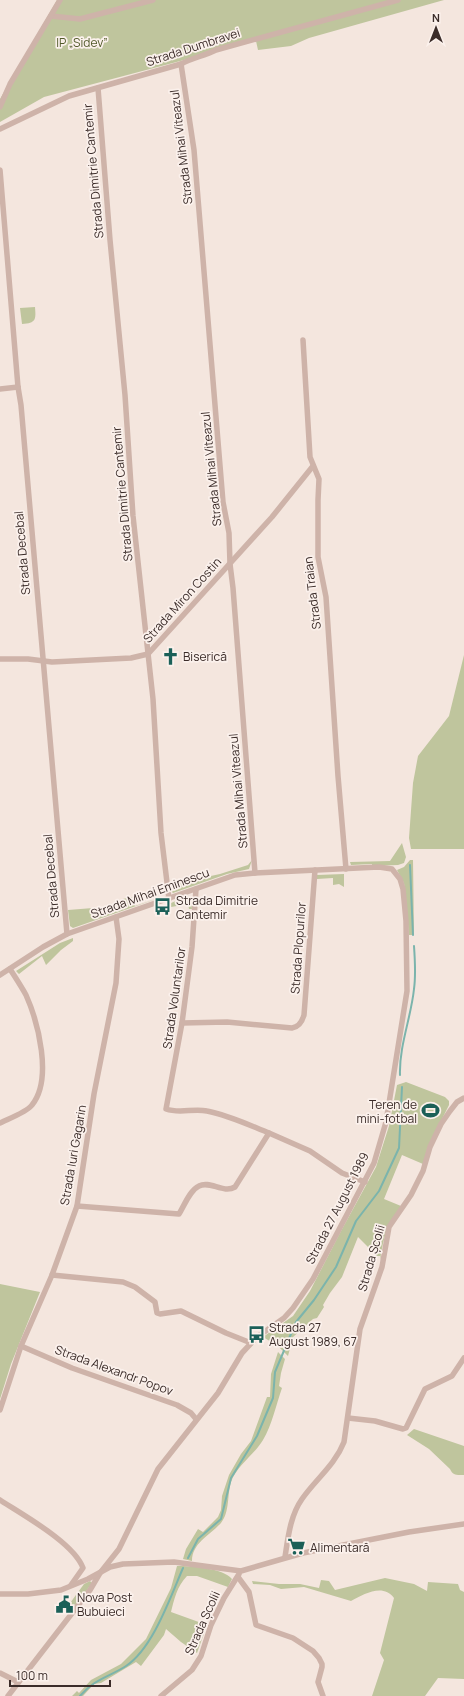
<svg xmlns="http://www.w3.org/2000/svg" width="464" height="1696" viewBox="0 0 464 1696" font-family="Manrope,sans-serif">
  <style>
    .green { fill: #bfc59d }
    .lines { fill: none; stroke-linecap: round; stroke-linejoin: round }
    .stream { stroke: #7bb4ac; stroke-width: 2 }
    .minor { stroke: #ceb3a9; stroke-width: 5.5 }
    .labels { text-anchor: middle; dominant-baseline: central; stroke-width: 3.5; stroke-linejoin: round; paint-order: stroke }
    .park-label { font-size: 12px; fill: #525b2b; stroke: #fbf1ec }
    .street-label { font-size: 12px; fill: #3b2c29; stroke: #fbf1ec }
    .poi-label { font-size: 12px; fill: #3b2c29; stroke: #fbf1ec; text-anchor: start }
  </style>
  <rect width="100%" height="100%" fill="#f4e6de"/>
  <!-- green -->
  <g class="green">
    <path d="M57 0H444L309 38 291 46 258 50 256 41 44 97 0 122V99Z"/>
    <path d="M35 307C36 320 36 323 22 324L20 308Z"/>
    <path d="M464 655V849H411L409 838 413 783 418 756 449 716Z"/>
    <path d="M402 843 406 857 404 863 398 865 372 866V864L351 865 350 862 390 861Z"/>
    <path d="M252 860 249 869 227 874 173 893 171 891 170 885 220 874 248 865Z"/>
    <path d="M410 860H413L414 935H409L404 883 397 870 404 867Z"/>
    <path d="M344 874V887L339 884 333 885V878L317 879V875Z"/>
    <path d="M188 896 191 899 192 909H189L188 904 154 910Z"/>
    <path d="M132 897 135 906 162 897 73 928 70 926 68 910 93 908 98 917 125 908 123 899Z"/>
    <path d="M73 938V941L61 950 46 965 42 956 19 974 16 971 60 943Z"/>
    <path d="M406 1082 445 1097 449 1101V1105L428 1147 423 1164 402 1155 384 1199 401 1206C386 1228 384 1235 380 1261V1256H377L358 1237 342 1277 330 1293 323 1305 324 1307 317 1318 313 1319 293 1337 288 1356 278 1346 263 1337 293 1316 310 1291 341 1231 376 1167 389 1126 397 1085Z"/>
    <path d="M0 1284 40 1292 11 1364 0 1399Z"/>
    <path d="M278 1352 285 1359 281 1373 279 1386 282 1388C276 1405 272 1425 263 1440 254 1455 237 1465 231 1482 227 1495 230 1512 221 1523 210 1535 192 1543 192 1561L183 1559 186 1549 198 1529 203 1532 218 1517 221 1510 222 1496 229 1475 241 1454 251 1441 267 1397H270L271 1374Z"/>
    <path d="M414 1429 464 1446V1475C457 1475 453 1476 450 1469L429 1449 407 1435Z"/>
    <path d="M177 1566C191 1566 223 1568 232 1579L228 1587 197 1576H187C177 1586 174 1600 171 1612L207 1625 197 1653 181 1642 166 1629 164 1635 141 1666 136 1662 101 1683 94 1684 83 1696H72L77 1691 79 1693 91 1680 121 1664 146 1639 171 1588Z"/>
    <path d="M385 1578 414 1584 427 1591 428 1582 458 1584 460 1590 464 1592V1679L438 1678 425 1696H372L384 1660 380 1653 394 1598C383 1583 364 1594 351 1601L304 1587 281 1589 270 1585 253 1584 252 1581 279 1584H300L319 1588 321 1580 329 1581 335 1590Z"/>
    <path d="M90 1581 92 1583 70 1613 65 1610 84 1584Z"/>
  </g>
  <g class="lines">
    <!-- stream -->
    <g class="stream">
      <path d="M410 865 413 935"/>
      <path d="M400 1075C399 1046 411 1018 414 989 416 975 415 960 414 946"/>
      <path d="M188 1558 198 1539 221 1519 231 1478 257 1436 273 1398 275 1372 296 1322 314 1300 336 1267 356 1221 379 1191 399 1148 402 1087"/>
      <path d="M80 1696C94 1679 109 1677 126 1666 153 1648 170 1598 183 1568"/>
    </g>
    <!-- minor -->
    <g class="minor">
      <path d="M51 16 80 19 153 0"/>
      <path d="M181 64 194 150 223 502 229 533 230 564 233 588 255 873"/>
      <path d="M98 88 110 240 125 395 133 516 153 699 161 833 169 899"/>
      <path d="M0 107 10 84 60 0"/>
      <path d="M0 129 69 96 181 64C192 58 204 56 216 50L398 0"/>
      <path d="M0 170 18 387 21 405 67 934"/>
      <path d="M303 340 310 457 319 479 318 500V557L326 597 338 776 346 869"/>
      <path d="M0 389 18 387"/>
      <path d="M0 659H28L52 662 131 658 148 654 272 517 313 466"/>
      <path d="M196 889 192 947 182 1023 166 1109C180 1114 193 1108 207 1111 228 1115 249 1125 269 1133"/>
      <path d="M0 975 43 947 67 934 235 875 255 873 379 867 392 869 400 879 403 889 406 921 407 991 386 1122 374 1163 313 1279 293 1308 284 1318 257 1337 242 1353 218 1393 158 1469 119 1549 100 1573 90 1590 8 1696"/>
      <path d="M182 1023 227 1022 292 1028C299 1027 302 1022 304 1015L315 870"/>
      <path d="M0 1123C8 1119 27 1112 32 1105 53 1079 38 1022 26 995 21 986 15 977 10 969"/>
      <path d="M77 1206 179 1214C184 1206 190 1190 199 1186 210 1180 223 1194 235 1187L269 1133 310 1151 342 1173 365 1182"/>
      <path d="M52 1275 123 1282 135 1287 155 1302 157 1313 160 1314 181 1311 226 1333 251 1343"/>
      <path d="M21 1346 72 1368 177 1405 191 1413 196 1419"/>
      <path d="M0 1410 21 1346 52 1275 77 1206 94 1094 116 983 119 939 116 917"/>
      <path d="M348 1418 375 1421 403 1429 406 1428 425 1389 452 1376 464 1358"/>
      <path d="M0 1500C23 1515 74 1543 83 1568L71 1585"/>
      <path d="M285 1557C288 1538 290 1516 302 1499 316 1479 335 1465 344 1442L360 1329 382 1267 389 1227 411 1195 423 1171 430 1147 441 1124 450 1111 457 1102 464 1098"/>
      <path d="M238 1577 249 1592 256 1625 293 1638 313 1651 319 1658 322 1664V1667L318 1682 323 1696"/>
      <path d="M0 1594H28L61 1590 88 1579 110 1567 123 1564 174 1562 241 1571 303 1553 409 1532 464 1524"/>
      <path d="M0 1673 18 1682"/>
      <path d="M161 1696 192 1670 201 1656 211 1625 224 1598 239 1574"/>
    </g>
  </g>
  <!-- icons -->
  <defs>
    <symbol id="church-bare" viewBox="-9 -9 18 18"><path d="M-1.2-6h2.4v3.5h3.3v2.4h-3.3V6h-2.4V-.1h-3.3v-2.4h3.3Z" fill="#1b6058" stroke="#fbf1ec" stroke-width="2.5" paint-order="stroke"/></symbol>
    <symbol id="bus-bare" viewBox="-9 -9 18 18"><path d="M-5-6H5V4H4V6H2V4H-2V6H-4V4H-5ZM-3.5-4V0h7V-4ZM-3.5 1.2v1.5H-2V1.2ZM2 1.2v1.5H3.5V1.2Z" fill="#1b6058" stroke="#fbf1ec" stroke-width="2.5" paint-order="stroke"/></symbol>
    <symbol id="stadium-bare" viewBox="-9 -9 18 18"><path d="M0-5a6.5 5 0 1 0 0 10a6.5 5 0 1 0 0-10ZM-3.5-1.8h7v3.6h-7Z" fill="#1b6058" stroke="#fbf1ec" stroke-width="2.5" paint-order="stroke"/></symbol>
    <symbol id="supermarket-bare" viewBox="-9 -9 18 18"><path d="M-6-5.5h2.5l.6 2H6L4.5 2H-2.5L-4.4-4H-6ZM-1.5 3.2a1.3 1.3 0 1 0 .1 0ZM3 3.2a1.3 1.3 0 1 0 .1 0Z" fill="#1b6058" stroke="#fbf1ec" stroke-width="2.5" paint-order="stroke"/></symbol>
    <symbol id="civic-bare" viewBox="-9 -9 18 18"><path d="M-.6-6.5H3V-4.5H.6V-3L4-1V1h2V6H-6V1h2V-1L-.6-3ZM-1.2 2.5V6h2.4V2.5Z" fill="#1b6058" stroke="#fbf1ec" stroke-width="2.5" paint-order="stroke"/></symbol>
  </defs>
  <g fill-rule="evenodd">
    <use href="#church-bare" x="158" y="644" width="25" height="25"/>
    <use href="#bus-bare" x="150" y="894" width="25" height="25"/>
    <use href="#stadium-bare" x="418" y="1098" width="25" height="25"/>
    <use href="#bus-bare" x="244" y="1322" width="25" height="25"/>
    <use href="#supermarket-bare" x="284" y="1534" width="25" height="25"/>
    <use href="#civic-bare" x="52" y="1592" width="25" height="25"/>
  </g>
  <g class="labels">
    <!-- park labels -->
    <g class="park-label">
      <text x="82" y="42">IP „Sidev”</text>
    </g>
    <!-- street labels -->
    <g class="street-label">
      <text transform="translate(193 47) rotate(-18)">Strada Dumbravei</text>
      <text transform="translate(181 147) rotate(-97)">Strada Mihai Viteazul</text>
      <text transform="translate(93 171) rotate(-95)">Strada Dimitrie Cantemir</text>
      <text transform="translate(211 469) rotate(-96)">Strada Mihai Viteazul</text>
      <text transform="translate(122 494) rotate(-95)">Strada Dimitrie Cantemir</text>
      <text transform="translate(22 553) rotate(-95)">Strada Decebal</text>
      <text transform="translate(312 593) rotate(-97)">Strada Traian</text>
      <text transform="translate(182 600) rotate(-48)">Strada Miron Costin</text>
      <text transform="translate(238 791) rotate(-95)">Strada Mihai Viteazul</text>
      <text transform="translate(51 876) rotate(-95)">Strada Decebal</text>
      <text transform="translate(150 893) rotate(-20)">Strada Mihai Eminescu</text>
      <text transform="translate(298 948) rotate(-86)">Strada Plopurilor</text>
      <text transform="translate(174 998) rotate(-82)">Strada Voluntarilor</text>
      <text transform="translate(73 1155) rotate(-80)">Strada Iuri Gagarin</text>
      <text transform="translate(337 1208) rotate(-63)">Strada 27 August 1989</text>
      <text transform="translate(371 1258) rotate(-74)">Strada Școlii</text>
      <text transform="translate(114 1370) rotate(20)">Strada Alexandr Popov</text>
      <text transform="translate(202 1623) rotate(-66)">Strada Școlii</text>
    </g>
    <!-- poi labels -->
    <g class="poi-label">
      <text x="183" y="656">Biserică</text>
      <text x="176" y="900">Strada Dimitrie<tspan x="176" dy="14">Cantemir</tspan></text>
      <text x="417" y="1104" text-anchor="end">Teren de<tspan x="417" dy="14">mini-fotbal</tspan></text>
      <text x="269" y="1327">Strada 27<tspan x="269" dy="14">August 1989, 67</tspan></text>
      <text x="310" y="1547">Alimentară</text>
      <text x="77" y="1597">Nova Post<tspan x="77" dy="14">Bubuieci</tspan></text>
    </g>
  </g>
  <!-- north arrow -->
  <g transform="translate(436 28)" stroke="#fbf1ec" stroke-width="3" paint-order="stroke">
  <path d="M0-3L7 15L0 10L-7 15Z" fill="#3b2c29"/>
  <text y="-6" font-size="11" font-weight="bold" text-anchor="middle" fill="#3b2c29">N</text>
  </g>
  <!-- scale -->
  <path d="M10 1680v6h100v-6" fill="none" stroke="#3b2c29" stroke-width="2"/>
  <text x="16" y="1680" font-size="12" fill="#3b2c29" stroke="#fbf1ec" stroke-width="3" paint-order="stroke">100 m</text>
</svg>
